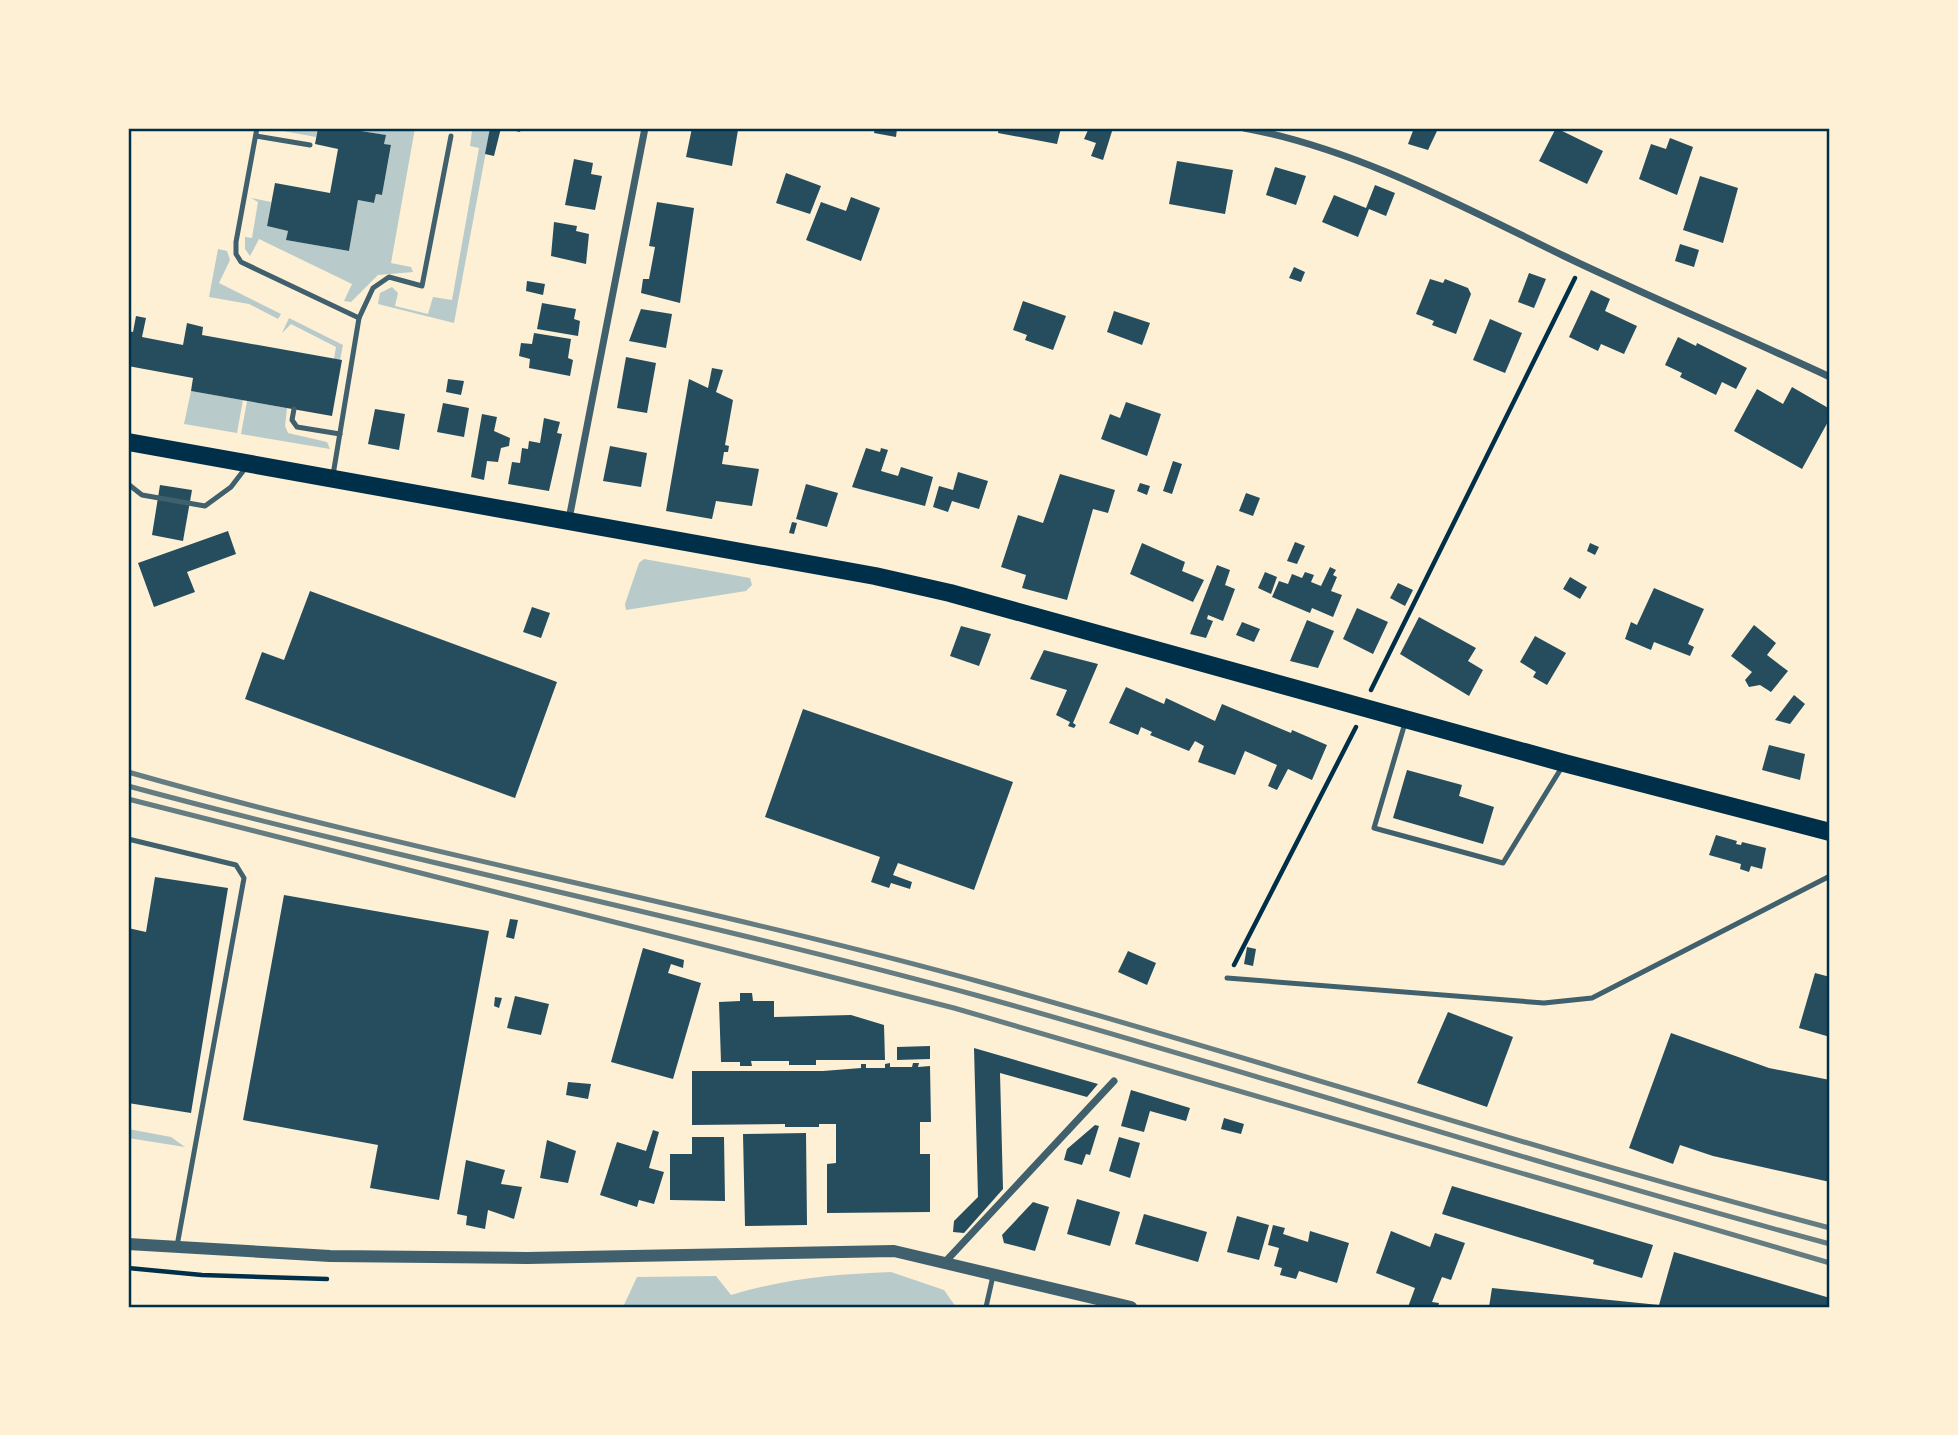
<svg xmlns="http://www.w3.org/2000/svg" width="1958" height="1435" viewBox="0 0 1958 1435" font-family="'Varela Round',sans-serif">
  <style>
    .green { fill: #b9caca }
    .building { fill: #264d5e }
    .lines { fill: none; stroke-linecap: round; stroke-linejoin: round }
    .path { stroke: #003049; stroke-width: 4.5 }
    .service { stroke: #3f606c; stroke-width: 5 }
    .minor { stroke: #3f606c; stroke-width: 7 }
    .tertiary { stroke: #3f606c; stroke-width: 12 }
    .primary { stroke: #003049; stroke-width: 18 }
    .rail { stroke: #657d81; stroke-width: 5 }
    .neatline { fill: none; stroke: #003049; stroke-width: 2.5 }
  </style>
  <rect width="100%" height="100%" fill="#fdf0d5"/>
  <!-- green -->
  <g class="green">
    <path d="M267 128H318L316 137Z"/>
    <path d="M342 128H415L391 263 411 267 413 272 378 275 351 302 344 301 352 284 259 239 250 256 245 249V237L252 238 258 202 251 198 271 202 267 226 288 231 287 240 349 251 358 200 374 203 376 194 382 195 391 146 384 144 385 135Z"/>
    <path d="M457 128 490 130 454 323 378 304 380 293 392 287 398 293 395 306 428 314 433 297 452 300 479 148 470 146 472 131Z"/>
    <path d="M218 249 227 251 230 260 219 283 281 314 278 319 249 304 209 297Z"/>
    <path d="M289 318 343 345 340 360 334 359 336 347 291 324 282 333Z"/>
    <path d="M191 391 243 400 237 433 184 424Z"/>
    <path d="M247 401 287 408 285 426 288 433 327 442 330 449 241 434Z"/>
    <path d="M644 559 750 578 752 585 746 591 626 610 625 604 639 563Z"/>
    <path d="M128 1129 171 1137 185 1147 128 1138Z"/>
    <path d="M891 1272 944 1290 956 1307H623L637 1277 716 1276 731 1295C783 1279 836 1274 891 1272Z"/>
  </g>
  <!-- building -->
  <g class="building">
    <path d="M318 128H342L386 135 384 144 391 145 382 195 376 194 374 203 358 200 349 251 286 240 288 231 267 226 275 183 330 193 338 149 315 144Z"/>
    <path d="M490 128H501L494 156 485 154Z"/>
    <path d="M503 128H521L520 132Z"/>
    <path d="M692 128 738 130 732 166 686 157Z"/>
    <path d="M875 128 897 129 896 137 874 133Z"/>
    <path d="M999 128H1061L1057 144 998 133Z"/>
    <path d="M1089 128H1113L1103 160 1091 156 1096 143 1084 139Z"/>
    <path d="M1414 128 1437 131 1428 150 1408 144Z"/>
    <path d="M1556 128 1603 151 1587 184 1539 161Z"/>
    <path d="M1670 138 1693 147 1677 195 1639 179 1651 144 1666 149Z"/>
    <path d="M574 159 593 163 591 174 602 176 595 210 565 205Z"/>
    <path d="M1177 161 1233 170 1225 214 1169 204Z"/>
    <path d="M1275 167 1306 176 1296 205 1266 195Z"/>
    <path d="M786 173 821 186 810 214 776 203Z"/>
    <path d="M1700 176 1738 188 1723 243 1683 230Z"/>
    <path d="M1375 185 1395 193 1386 216 1369 209 1358 237 1322 222 1334 195 1366 208Z"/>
    <path d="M851 197 880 208 861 261 806 240 821 202 846 211Z"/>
    <path d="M657 202 694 208 680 303 641 293 643 279H649L655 247 649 246Z"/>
    <path d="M554 222 577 226 576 231 589 234 586 264 551 256Z"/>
    <path d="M1680 244 1699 250 1694 267 1675 261Z"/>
    <path d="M1294 267 1305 272 1301 282 1289 278Z"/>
    <path d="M1529 273 1546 279 1534 308 1518 302Z"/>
    <path d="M1430 279 1443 283 1445 279 1468 288 1471 294 1456 334 1432 325 1434 321 1416 314Z"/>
    <path d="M527 281 545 284 543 295 526 291Z"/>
    <path d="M1591 290 1610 299 1605 311 1637 326 1624 354 1601 344 1598 351 1569 337Z"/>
    <path d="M1023 301 1066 316 1053 350 1025 340 1027 335 1013 330Z"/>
    <path d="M542 303 576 309 574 319 580 321 578 336 537 329Z"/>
    <path d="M641 309 672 314 666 348 629 341Z"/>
    <path d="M1114 311 1150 323 1142 345 1107 332Z"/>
    <path d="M136 316 146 318 142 337 183 345 187 323 203 327 202 335 342 360 332 416 191 391 193 378 128 366V331L133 332Z"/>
    <path d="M1490 319 1522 333 1505 373 1473 360Z"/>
    <path d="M534 333 571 339 568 358 573 360 570 376 529 368 530 359 519 356 521 343 532 344Z"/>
    <path d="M1678 337 1696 346 1697 343 1747 368 1736 389 1722 382 1716 395 1680 377 1682 373 1665 365Z"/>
    <path d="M626 357 656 363 647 413 617 408Z"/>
    <path d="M712 368 723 370 716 392 733 400 725 445 729 446 728 452H724L722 464 759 469 752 506 716 501 712 519 666 511 689 379 708 388Z"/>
    <path d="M448 379 464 381 461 395 446 392Z"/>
    <path d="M1792 387 1830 409V418L1802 469 1734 431 1757 389 1783 404Z"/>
    <path d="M1126 402 1161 414 1147 456 1101 439 1110 414 1120 418Z"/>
    <path d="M443 403 469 408 464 437 437 432Z"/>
    <path d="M375 409 405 414 399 450 368 444Z"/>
    <path d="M482 414 497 417 494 431 510 438 509 446 501 448 498 462 487 461 484 480 471 477Z"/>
    <path d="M544 418 560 422 557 433 562 434 549 491 508 484 512 462 520 463 522 448 528 449 529 441 540 443Z"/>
    <path d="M610 446 647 453 641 487 603 481Z"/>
    <path d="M866 448 880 452 881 448 888 450 881 471 898 476 901 467 933 477 925 506 852 487Z"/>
    <path d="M1173 461 1182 464 1172 494 1163 491Z"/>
    <path d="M958 472 988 481 979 509 952 501 948 512 933 507 939 486 953 490Z"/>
    <path d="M1060 474 1115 490 1108 513 1093 509 1067 600 1022 588 1026 575 1001 567 1018 515 1043 523Z"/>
    <path d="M1140 483 1150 486 1147 495 1137 491Z"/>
    <path d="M806 484 838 493 827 527 796 519Z"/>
    <path d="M160 485 192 490 183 541 152 535Z"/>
    <path d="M1246 493 1260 498 1253 516 1239 511Z"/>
    <path d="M792 522 797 523 794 534 789 533Z"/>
    <path d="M228 531 236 554 187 572 195 592 154 607 138 563Z"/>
    <path d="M1295 542 1305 546 1297 564 1287 561Z"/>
    <path d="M1142 543 1185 562 1182 571 1204 580 1193 602 1130 574Z"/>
    <path d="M1590 543 1599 547 1595 555 1587 551Z"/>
    <path d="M1217 565 1230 570 1225 585 1235 589 1223 621 1208 615 1207 619 1213 621 1206 638 1190 634Z"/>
    <path d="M1330 567 1336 570 1333 575 1337 577 1331 591 1342 595 1333 617 1312 608 1310 613 1272 597 1279 581 1288 584 1292 574 1302 578 1305 572 1314 575 1311 582 1321 586Z"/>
    <path d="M1265 572 1277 577 1271 594 1258 588Z"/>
    <path d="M1570 577 1587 587 1580 599 1563 589Z"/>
    <path d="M1398 583 1413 590 1405 606 1390 598Z"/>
    <path d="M1654 588 1704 609 1688 644 1694 647 1690 656 1654 642 1651 650 1625 639 1631 622 1637 625Z"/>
    <path d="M310 591 557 682 515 798 245 699 262 652 284 660Z"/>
    <path d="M532 607 550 613 541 638 523 632Z"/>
    <path d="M1357 608 1388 622 1373 654 1343 639Z"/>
    <path d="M1419 617 1476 648 1468 661 1483 670 1469 696 1400 654Z"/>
    <path d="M1307 620 1334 631 1318 668 1290 661Z"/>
    <path d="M1242 622 1260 629 1254 642 1236 635Z"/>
    <path d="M1754 625 1776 643 1767 655 1788 671 1771 692 1760 685 1749 687 1745 680 1752 672 1731 656Z"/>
    <path d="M961 626 991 634 979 666 950 656Z"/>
    <path d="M1535 636 1566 653 1547 685 1533 677 1536 672 1520 662Z"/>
    <path d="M1044 650 1098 664 1073 723 1076 725 1074 728 1068 726 1070 722 1056 715 1067 690 1030 679Z"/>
    <path d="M1126 687 1164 704 1166 698 1215 721 1222 704 1291 733 1292 730 1327 745 1312 780 1288 769 1277 790 1268 786 1277 765 1245 751 1235 775 1198 762 1204 746 1195 741 1189 751 1150 735 1152 732 1141 727 1138 735 1109 723Z"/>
    <path d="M1794 695 1805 704 1790 724 1775 720Z"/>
    <path d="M803 709 1013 782 974 890 898 863 893 875 912 882 910 889 891 883 889 888 871 882 880 857 765 817Z"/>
    <path d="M1769 745 1805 754 1800 780 1762 770Z"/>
    <path d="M1407 770 1462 785 1459 796 1494 807 1483 844 1393 818Z"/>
    <path d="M1716 835 1737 841 1736 844 1741 845 1742 842 1766 848 1762 869 1751 866 1749 872 1740 869 1741 864 1709 855Z"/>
    <path d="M155 877 228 888 191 1113 128 1103V928L146 932Z"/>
    <path d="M284 895 489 931 439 1200 370 1188 378 1145 243 1120Z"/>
    <path d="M510 919 518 920 514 939 506 937Z"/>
    <path d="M1247 947 1256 949 1253 966 1244 964Z"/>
    <path d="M643 948 684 960 683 968 671 964 668 973 701 983 673 1079 611 1062Z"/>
    <path d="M1128 951 1156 963 1147 985 1118 972Z"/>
    <path d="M1815 973 1830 977V1037L1799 1028Z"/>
    <path d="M740 993H752L753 1001H774V1017L851 1015 884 1025 885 1060H816V1065H789V1061H751L752 1066H740V1062H721L719 1002 740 1001Z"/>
    <path d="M515 996 549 1004 541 1035 507 1028Z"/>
    <path d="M495 997 502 998 499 1008 494 1006Z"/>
    <path d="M1448 1012 1513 1037 1487 1107 1417 1083Z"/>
    <path d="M1671 1033 1769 1068 1830 1080V1182L1713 1156 1680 1145 1673 1164 1629 1148Z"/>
    <path d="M930 1046V1059L897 1060V1047Z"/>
    <path d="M974 1048 1098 1084 1087 1097 1000 1073 1003 1189 964 1233 953 1232 954 1221 978 1197Z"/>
    <path d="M890 1063V1067H912L913 1063H919L918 1067 930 1066 931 1122H920V1154H930V1212L827 1213V1164L836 1163V1124H819V1127H785V1124L692 1125V1071H823L861 1068V1064H866V1068H885V1064Z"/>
    <path d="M568 1082 591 1084 588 1099 566 1095Z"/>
    <path d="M1131 1090 1190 1108 1186 1121 1150 1111 1144 1132 1121 1126Z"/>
    <path d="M1224 1118 1244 1124 1241 1134 1221 1129Z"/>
    <path d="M1095 1125 1099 1126 1090 1155 1086 1154 1082 1165 1064 1160 1067 1149Z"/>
    <path d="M653 1130 659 1132 649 1168 664 1172 654 1204 639 1200 637 1207 600 1195 617 1142 646 1151Z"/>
    <path d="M806 1133 807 1225 745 1226 743 1134Z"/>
    <path d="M692 1137H724L725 1201 670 1200V1154H692Z"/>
    <path d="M1119 1137 1140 1143 1130 1178 1109 1171Z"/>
    <path d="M547 1140 576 1151 568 1183 540 1178Z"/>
    <path d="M466 1160 505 1170 501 1184 522 1187 514 1219 488 1210 485 1229 466 1225 467 1216 457 1214Z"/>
    <path d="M1452 1186 1653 1245 1642 1278 1593 1264 1594 1260 1442 1214Z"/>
    <path d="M1077 1199 1120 1212 1110 1246 1067 1234Z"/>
    <path d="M1033 1202 1049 1207 1035 1251 1004 1243 1002 1235Z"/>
    <path d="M1144 1214 1207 1232 1198 1262 1135 1244Z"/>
    <path d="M1237 1216 1269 1225 1259 1260 1227 1252Z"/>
    <path d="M1273 1225 1285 1228 1283 1234 1308 1242 1310 1231 1349 1243 1337 1283 1299 1271 1296 1279 1280 1275 1282 1268 1274 1266 1279 1248 1268 1245Z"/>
    <path d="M1391 1231 1430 1247 1435 1233 1465 1243 1451 1280 1442 1277 1432 1302 1439 1303 1438 1307H1408L1415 1288 1376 1273Z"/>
    <path d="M1674 1252 1830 1298V1307H1489L1492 1288 1659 1305Z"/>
  </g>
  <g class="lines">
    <!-- path -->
    <g class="path">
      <path d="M1371 690 1575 278"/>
      <path d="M1234 965 1356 727"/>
      <path d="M128 1268 202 1275 327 1279"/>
    </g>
    <!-- service -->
    <g class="service">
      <path d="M257 128 236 242V254L241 262 359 318"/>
      <path d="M256 136 310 145"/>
      <path d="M294 409 292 420 297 427 340 434"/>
      <path d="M333 475 359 318 373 288 389 277 422 286 451 136"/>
      <path d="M128 484 142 495 205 506 231 487 247 466"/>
      <path d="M1405 723 1374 828 1503 863 1562 767"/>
      <path d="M128 839 236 865 244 878 177 1246"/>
      <path d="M1227 978 1544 1003 1592 998 1830 876"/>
      <path d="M986 1307 993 1276"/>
    </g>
    <!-- minor -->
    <g class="minor">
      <path d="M1244 128C1357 149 1461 206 1564 256 1652 298 1742 336 1830 377"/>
      <path d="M569 519 645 128"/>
      <path d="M946 1261 1114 1081"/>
    </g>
    <!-- tertiary -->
    <path class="tertiary" d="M128 1244 330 1256 527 1258 894 1251 1131 1307"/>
    <!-- primary -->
    <path class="primary" d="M128 442 875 576 950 593 1564 763 1830 832"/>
    <!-- rail -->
    <g class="rail">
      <path d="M128 772C412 853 703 905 988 984 1269 1062 1547 1154 1830 1228"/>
      <path d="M128 786C410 862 697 919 979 996 1264 1075 1545 1168 1830 1244"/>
      <path d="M128 799 954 1008 1830 1263"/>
    </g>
  </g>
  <!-- border -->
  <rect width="1958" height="1435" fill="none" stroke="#fdf0d5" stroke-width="259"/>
  <rect x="130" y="130" width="1698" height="1176" class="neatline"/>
</svg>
